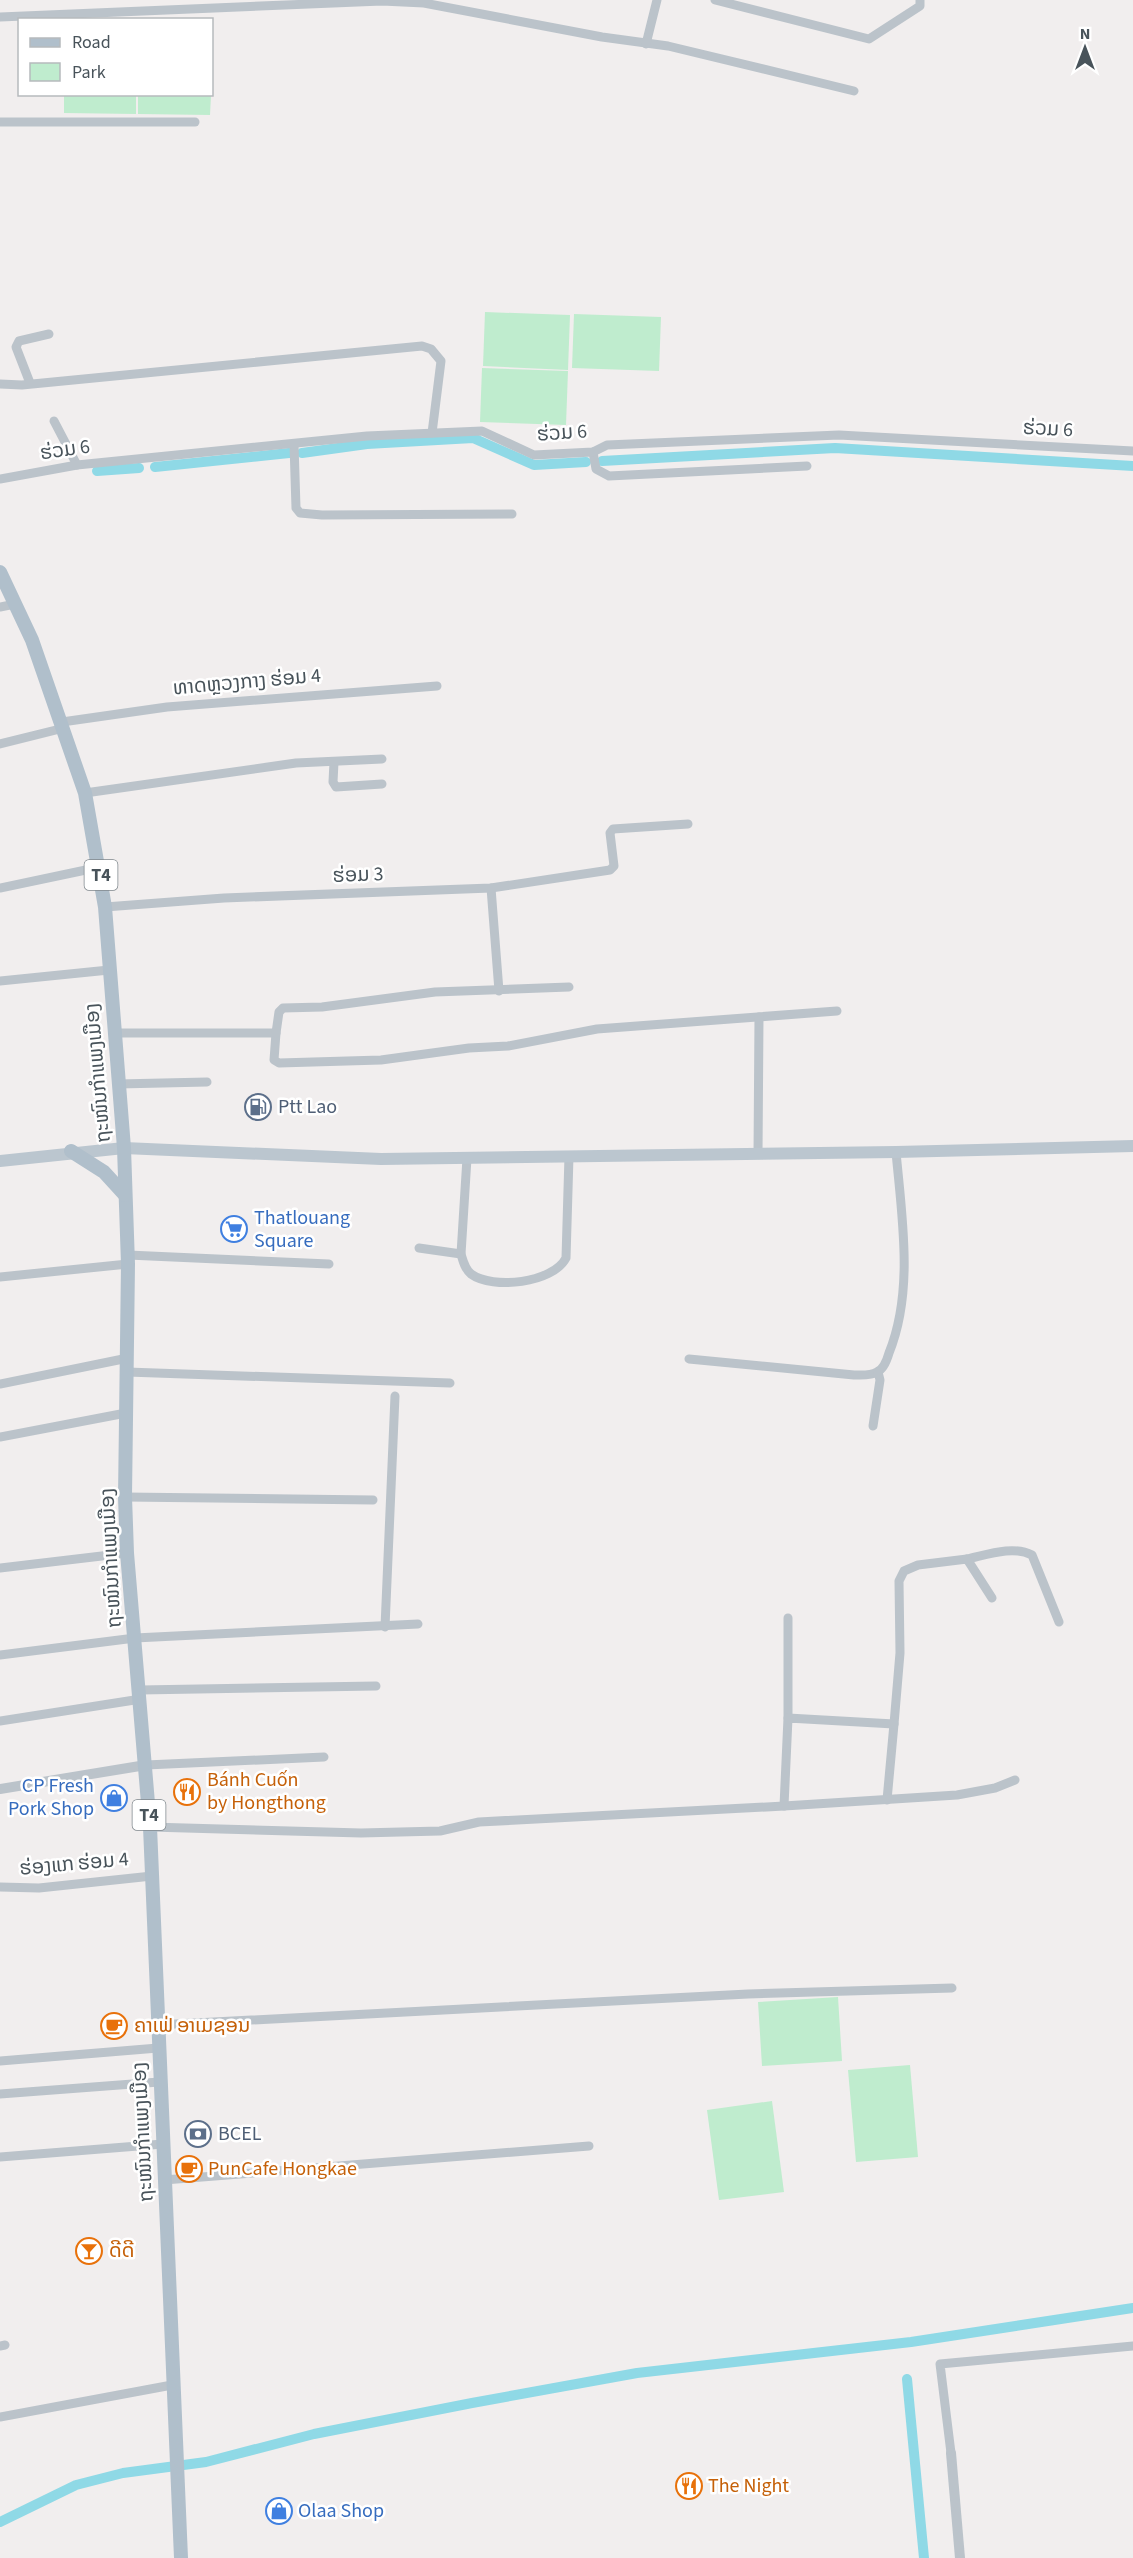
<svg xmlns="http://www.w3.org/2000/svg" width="1133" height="2558" viewBox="0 0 1133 2558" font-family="'Source Sans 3','Noto Sans Lao',sans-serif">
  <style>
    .green { fill: #bfecce }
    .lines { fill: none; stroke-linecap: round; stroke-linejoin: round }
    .canal { stroke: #8fd9e6; stroke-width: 10 }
    .minor { stroke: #bbc3ca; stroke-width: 9 }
    .tertiary { stroke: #bbc3ca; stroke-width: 10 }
    .secondary { stroke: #bbc6cf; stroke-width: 12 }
    .primary { stroke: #b0bfcb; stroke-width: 14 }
    .labels { text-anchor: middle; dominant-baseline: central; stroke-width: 5; stroke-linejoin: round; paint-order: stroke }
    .shield { fill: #fff; stroke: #7f878c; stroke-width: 1.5 }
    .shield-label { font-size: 18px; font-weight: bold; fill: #48535a }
    .street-label { font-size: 20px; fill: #48535a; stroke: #fff }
    .service-label { font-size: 20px; fill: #4e5e75; stroke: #fff; text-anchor: start }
    .shop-label { font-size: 20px; fill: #366cbe; stroke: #fff; text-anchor: start }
    .food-label { font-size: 20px; fill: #c56008; stroke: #fff; text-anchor: start }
  </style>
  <rect width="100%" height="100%" fill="#f1eeee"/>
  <!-- green -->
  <g class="green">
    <path d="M64 95H136V114L64 113Z"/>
    <path d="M138 95H211L210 115 138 114Z"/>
    <path d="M485 312 570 315 568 370 483 366Z"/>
    <path d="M574 314 661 317 659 371 572 368Z"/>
    <path d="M482 368 568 371 566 425 480 422Z"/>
    <path d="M838 1997 842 2061 762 2066 758 2002Z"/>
    <path d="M910 2065 918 2157 856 2162 848 2070Z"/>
    <path d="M772 2101 784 2192 719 2200 707 2110Z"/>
  </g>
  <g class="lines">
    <!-- canal -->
    <g class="canal">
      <path d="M302 453 367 444 473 438 534 465 586 462"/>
      <path d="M602 461 835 448 1133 466"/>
      <path d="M155 467 289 453"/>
      <path d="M97 471 139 468"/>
      <path d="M907 2379 924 2558"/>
      <path d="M0 2522 76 2485 123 2473 206 2462 314 2434 472 2403 637 2373 911 2342 1133 2308"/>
    </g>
    <!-- minor -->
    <g class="minor">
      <path d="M715 0 869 39 920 6V0"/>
      <path d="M0 17 382 1 424 3 602 37 668 46 854 91"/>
      <path d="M646 44 657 0"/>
      <path d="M0 122H195"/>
      <path d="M30 383 16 347 19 341 49 334"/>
      <path d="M0 384 22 385 422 346 431 349 441 361 432 433"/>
      <path d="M54 421 77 465"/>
      <path d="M294 444 296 508 300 513 322 515 512 514"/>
      <path d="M593 452 596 469 609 476 807 466"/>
      <path d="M0 479 77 465 367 436 482 431 534 455 593 452 607 445 839 435 1133 451"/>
      <path d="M0 607 15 604"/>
      <path d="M62 722 167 707 437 686"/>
      <path d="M0 744 64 728"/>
      <path d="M334 762 333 782 336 787 382 784"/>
      <path d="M85 793 296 763 382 759"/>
      <path d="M0 888 100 867"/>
      <path d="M491 888 499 991"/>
      <path d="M105 907 224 898 491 888 610 870 614 866 610 833 613 829 688 824"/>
      <path d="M0 981 109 970"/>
      <path d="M113 1033H276L274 1060 279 1063 381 1060 469 1048 508 1046 597 1029 837 1011"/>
      <path d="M276 1033 279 1012 283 1008 322 1007 435 992 569 987"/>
      <path d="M118 1084 207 1082"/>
      <path d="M758 1154 759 1017"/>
      <path d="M467 1158 461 1254C463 1261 465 1269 471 1274 493 1290 553 1283 566 1258L569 1156"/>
      <path d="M419 1248 461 1254"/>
      <path d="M128 1255 329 1264"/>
      <path d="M0 1277 128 1264"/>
      <path d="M689 1359 854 1375C861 1375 871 1376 877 1372 884 1369 887 1360 889 1353 914 1291 902 1218 896 1152"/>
      <path d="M127 1372 450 1383"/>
      <path d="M0 1384 128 1358"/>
      <path d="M873 1426 880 1380 878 1372"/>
      <path d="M0 1437 126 1413"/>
      <path d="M125 1497 373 1500"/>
      <path d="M967 1559C986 1555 1013 1545 1032 1555L1059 1622"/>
      <path d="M0 1568 127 1553"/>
      <path d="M385 1627 395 1396"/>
      <path d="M0 1655 135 1638 418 1624"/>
      <path d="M140 1690 376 1686"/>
      <path d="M788 1718V1618"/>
      <path d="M0 1721 141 1699"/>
      <path d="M146 1765 324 1757"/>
      <path d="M887 1800 894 1724"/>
      <path d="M784 1806 957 1795 995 1788 1015 1780"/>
      <path d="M150 1827 361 1833 440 1831 479 1822 784 1806 788 1718 894 1724 900 1653 899 1581 904 1571 918 1565 967 1559 992 1598"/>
      <path d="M0 1887 39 1888 152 1876"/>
      <path d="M157 2025 748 1994 952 1988"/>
      <path d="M0 2061 158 2048"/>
      <path d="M0 2094 159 2082"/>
      <path d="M0 2157 163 2144"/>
      <path d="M164 2180 589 2146"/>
      <path d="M0 2346 5 2345"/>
      <path d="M0 2417 172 2385"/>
      <path d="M951 2453 940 2364 1133 2346"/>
    </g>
    <!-- tertiary -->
    <g class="tertiary">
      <path d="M0 1789 146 1765"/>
      <path d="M951 2453 960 2558"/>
    </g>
    <!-- secondary -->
    <path class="secondary" d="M0 1161 124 1148 381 1159 896 1152 1133 1146"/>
    <!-- primary -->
    <g class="primary">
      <path d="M0 572 32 640 85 793 105 907 124 1148 128 1264 125 1497 127 1553 150 1827 181 2558"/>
      <path d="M71 1151 104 1172 125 1195"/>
    </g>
  </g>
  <!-- icons -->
  <defs>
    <symbol id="fuel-ring" viewBox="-11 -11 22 22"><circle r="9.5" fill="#fff" stroke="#5c6f8a" stroke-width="1.5"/><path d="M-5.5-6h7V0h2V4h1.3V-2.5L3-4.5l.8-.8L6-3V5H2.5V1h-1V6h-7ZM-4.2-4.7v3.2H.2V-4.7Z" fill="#5c6f8a"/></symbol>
    <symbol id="supermarket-ring" viewBox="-11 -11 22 22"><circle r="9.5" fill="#fff" stroke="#3f7fe0" stroke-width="1.5"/><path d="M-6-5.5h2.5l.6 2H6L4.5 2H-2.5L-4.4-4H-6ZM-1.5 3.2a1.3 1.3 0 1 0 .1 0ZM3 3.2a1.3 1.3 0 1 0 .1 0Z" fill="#3f7fe0"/></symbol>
    <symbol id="restaurant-ring" viewBox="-11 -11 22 22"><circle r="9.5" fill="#fff" stroke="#e8710a" stroke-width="1.5"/><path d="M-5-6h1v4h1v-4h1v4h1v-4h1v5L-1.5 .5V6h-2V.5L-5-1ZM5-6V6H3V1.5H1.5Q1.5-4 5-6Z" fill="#e8710a"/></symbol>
    <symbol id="shop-ring" viewBox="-11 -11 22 22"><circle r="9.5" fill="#fff" stroke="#3f7fe0" stroke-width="1.5"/><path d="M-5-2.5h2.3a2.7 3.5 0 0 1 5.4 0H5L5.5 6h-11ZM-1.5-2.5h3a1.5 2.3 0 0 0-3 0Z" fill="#3f7fe0"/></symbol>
    <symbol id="cafe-ring" viewBox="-11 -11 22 22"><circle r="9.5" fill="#fff" stroke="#e8710a" stroke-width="1.5"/><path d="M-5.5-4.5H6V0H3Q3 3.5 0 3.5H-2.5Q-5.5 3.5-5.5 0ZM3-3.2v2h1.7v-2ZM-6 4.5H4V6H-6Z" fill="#e8710a"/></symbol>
    <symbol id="bank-ring" viewBox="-11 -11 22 22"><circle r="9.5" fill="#fff" stroke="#5c6f8a" stroke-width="1.5"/><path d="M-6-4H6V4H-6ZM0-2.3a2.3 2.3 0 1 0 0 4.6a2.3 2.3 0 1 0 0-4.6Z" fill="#5c6f8a"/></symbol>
    <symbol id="bar-ring" viewBox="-11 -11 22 22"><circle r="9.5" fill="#fff" stroke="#e8710a" stroke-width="1.5"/><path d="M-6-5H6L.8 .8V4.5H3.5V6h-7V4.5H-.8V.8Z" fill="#e8710a"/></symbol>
  </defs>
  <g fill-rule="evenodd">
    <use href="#fuel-ring" x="243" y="1092" width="30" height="30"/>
    <use href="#supermarket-ring" x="219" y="1214" width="30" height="30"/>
    <use href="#restaurant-ring" x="172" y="1777" width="30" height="30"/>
    <use href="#shop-ring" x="99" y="1783" width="30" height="30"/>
    <use href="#cafe-ring" x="99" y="2011" width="30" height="30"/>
    <use href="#bank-ring" x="183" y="2119" width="30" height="30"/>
    <use href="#cafe-ring" x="174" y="2154" width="30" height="30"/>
    <use href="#bar-ring" x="74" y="2236" width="30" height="30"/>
    <use href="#restaurant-ring" x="674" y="2471" width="30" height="30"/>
    <use href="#shop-ring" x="264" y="2496" width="30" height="30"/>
  </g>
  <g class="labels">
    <!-- shield labels -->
    <g class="shield">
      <rect x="84.5" y="860" width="33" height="30" rx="4.5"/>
      <rect x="132.5" y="1800" width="33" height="30" rx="4.5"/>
    </g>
    <g class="shield-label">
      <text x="101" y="875">T4</text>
      <text x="149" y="1815">T4</text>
    </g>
    <!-- street labels -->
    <g class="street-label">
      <text transform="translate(1048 429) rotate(3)">ຮ່ວມ 6</text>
      <text transform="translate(562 433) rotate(-4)">ຮ່ວມ 6</text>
      <text transform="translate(65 450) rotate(-8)">ຮ່ວມ 6</text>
      <text transform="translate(247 682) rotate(-5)">ທາດຫຼວງກາງ ຮ່ອມ 4</text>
      <text transform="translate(358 875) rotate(-2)">ຮ່ອມ 3</text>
      <text transform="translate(98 1073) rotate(-95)">ຖະໜົນກຳແພງເມືອງ</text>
      <text transform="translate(111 1558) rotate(-93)">ຖະໜົນກຳແພງເມືອງ</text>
      <text transform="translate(74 1864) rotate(-5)">ຮ່ອງແກ ຮ່ອມ 4</text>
      <text transform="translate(143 2132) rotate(-93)">ຖະໜົນກຳແພງເມືອງ</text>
    </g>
    <!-- service labels -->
    <g class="service-label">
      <text x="278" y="1107">Ptt Lao</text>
      <text x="218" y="2134">BCEL</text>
    </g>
    <!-- shop labels -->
    <g class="shop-label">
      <text x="254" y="1218">Thatlouang<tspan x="254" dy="23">Square</tspan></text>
      <text x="94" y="1786" text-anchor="end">CP Fresh<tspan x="94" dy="23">Pork Shop</tspan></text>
      <text x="298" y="2511">Olaa Shop</text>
    </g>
    <!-- food labels -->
    <g class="food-label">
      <text x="207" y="1780">Bánh Cuốn<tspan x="207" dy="23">by Hongthong</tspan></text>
      <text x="134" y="2026">ຄາເຟ່ ອາເມຊອນ</text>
      <text x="208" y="2169">PunCafe Hongkae</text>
      <text x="109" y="2251">ດີດີ</text>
      <text x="708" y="2486">The Night</text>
    </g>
  </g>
  <!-- legend -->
  <rect x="18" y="18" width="195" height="78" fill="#ffffff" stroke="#b6babd" stroke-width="1.5"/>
  <rect x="30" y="38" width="30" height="9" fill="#b0bfcb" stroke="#b6babd" stroke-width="1.5"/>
  <text x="72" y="48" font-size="18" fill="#48535a">Road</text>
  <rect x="30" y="63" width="30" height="18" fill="#bfecce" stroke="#b6babd" stroke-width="1.5"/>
  <text x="72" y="78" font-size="18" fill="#48535a">Park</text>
  <!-- north arrow -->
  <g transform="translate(1085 48)" stroke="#ffffff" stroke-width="4.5" paint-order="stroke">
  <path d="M0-4.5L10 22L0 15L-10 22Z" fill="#48535a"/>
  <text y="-9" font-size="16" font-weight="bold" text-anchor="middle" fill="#48535a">N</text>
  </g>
</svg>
